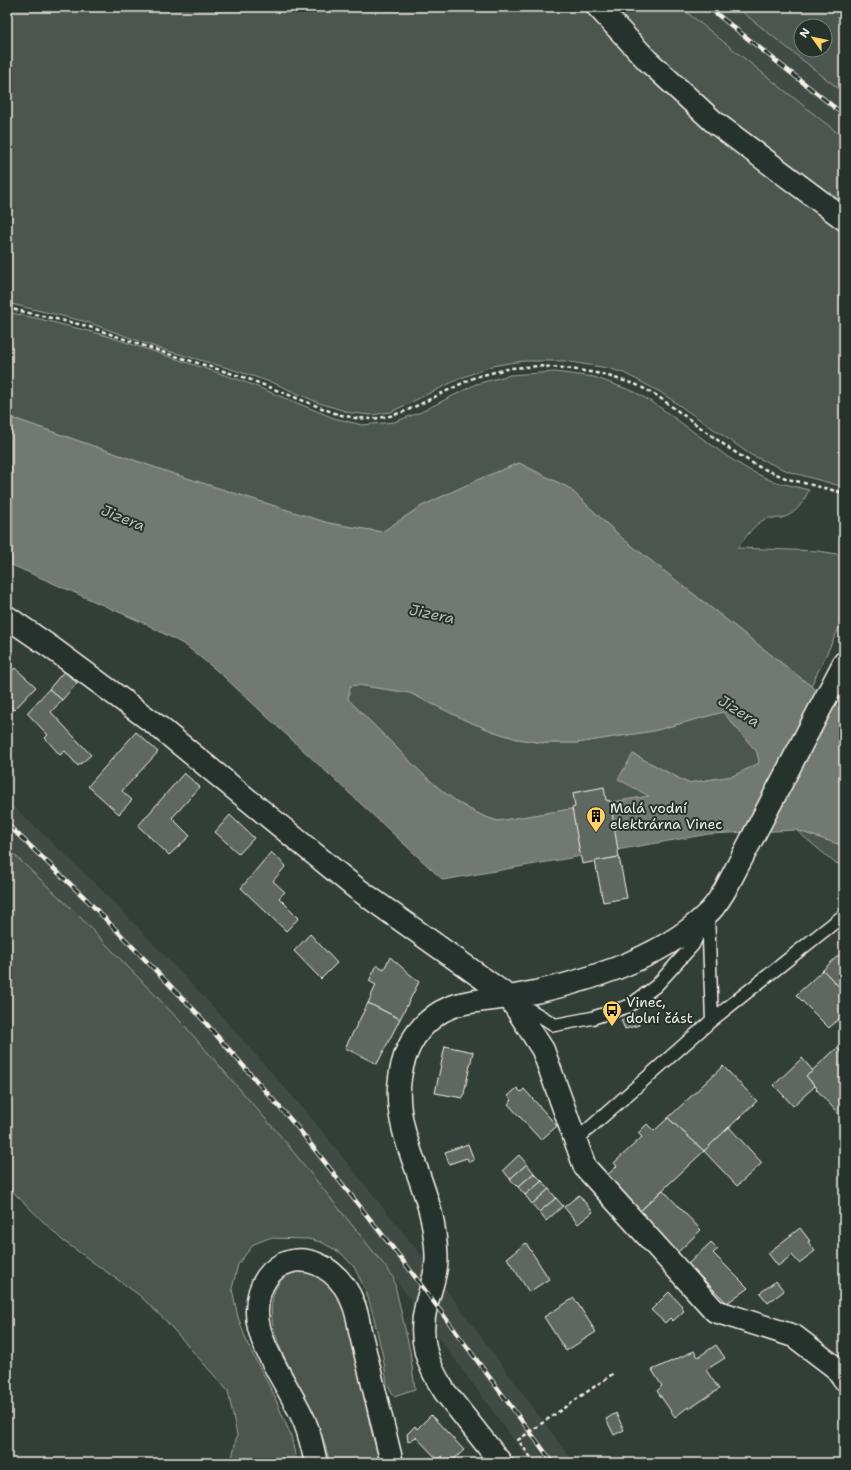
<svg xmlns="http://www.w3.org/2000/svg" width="851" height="1470" viewBox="0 0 851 1470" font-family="'Shantell Sans',sans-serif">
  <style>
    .built { fill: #404b44 }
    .green { fill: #4c564f; stroke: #a0a49c; fill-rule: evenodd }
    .water { fill: #727972; stroke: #a6a9a1; fill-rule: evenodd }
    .building { fill: #5f6861; stroke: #f4f1e8 }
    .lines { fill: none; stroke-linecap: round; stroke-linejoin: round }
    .lane-casing { stroke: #f4f1e8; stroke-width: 15 }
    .street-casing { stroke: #f4f1e8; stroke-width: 25 }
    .secondary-casing { stroke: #f4f1e8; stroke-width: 25 }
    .path { stroke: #f4f1e8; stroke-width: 2.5; stroke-dasharray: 4 3; stroke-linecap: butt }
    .lane { stroke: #26332d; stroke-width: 12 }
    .street { stroke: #26332d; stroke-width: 22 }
    .secondary { stroke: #26332d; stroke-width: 22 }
    .rail-casing { stroke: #f4f1e8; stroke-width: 4.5 }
    .rail { stroke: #26332d; stroke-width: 3; stroke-dasharray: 9; stroke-linecap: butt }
    .labels { text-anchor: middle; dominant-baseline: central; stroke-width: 4; stroke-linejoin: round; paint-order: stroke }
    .poi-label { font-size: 14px; fill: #f4f1e8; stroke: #26332d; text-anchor: start }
    .water-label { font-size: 15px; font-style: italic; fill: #babbb3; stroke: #26332d }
  </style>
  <rect width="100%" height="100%" fill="#323e38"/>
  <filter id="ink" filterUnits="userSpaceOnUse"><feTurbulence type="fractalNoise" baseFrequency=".025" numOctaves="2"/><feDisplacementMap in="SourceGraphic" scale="8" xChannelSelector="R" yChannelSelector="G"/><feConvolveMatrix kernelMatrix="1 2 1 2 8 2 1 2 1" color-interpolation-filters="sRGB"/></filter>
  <g filter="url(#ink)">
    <!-- built -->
    <g class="built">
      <path d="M680 7H736L844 93V138Z"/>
      <path d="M7 800 99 887 208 1001 310 1116 421 1255 574 1463H531L393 1276 283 1139 33 872 7 848Z"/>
    </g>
    <!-- green -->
    <g class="green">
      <path d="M7 7H680L844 138V487L790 472 751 455 660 392 624 373 607 368 564 361H525L509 363 492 366 461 378 391 412 372 415 351 413 319 403 276 384 231 369 158 348 87 322 7 303Z"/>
      <path d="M736 7H844V93ZM801 26H825V50H801Z"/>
      <path d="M7 312 40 319 104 335 240 380 334 418 362 425 394 422 421 412 476 384 510 375 555 372 594 377 635 392 658 406 728 457 749 470 772 481 809 490C803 502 796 515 781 518 776 519 770 517 766 519 754 523 745 539 737 548L818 551 844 555V624L839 628 811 686 622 538 569 488 519 463 477 480 420 507 382 532 328 523 171 473 7 416Z"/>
      <path d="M358 685 410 693 465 720 492 731 517 739 544 743H576L653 731 723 712 757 752 760 763 733 776 688 783 633 754 650 796 498 821C455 809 422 774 391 742 377 728 362 714 348 699L350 686Z"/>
      <path d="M796 830 844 846V865L835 863Z"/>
      <path d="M7 848 75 912 183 1024 283 1139 393 1276 410 1351 415 1389 394 1396 387 1383 383 1357 373 1314 366 1291 354 1267 341 1253 321 1242 308 1239 269 1238 254 1244 238 1264 232 1289 238 1317 248 1345 273 1393 291 1436 297 1463H231L237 1435 228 1391 166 1321 139 1295 62 1240 7 1186Z"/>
      <path d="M304 1271 320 1277 337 1291 345 1308 371 1430 380 1463H330C325 1445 320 1425 311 1408 295 1374 262 1331 274 1293 276 1286 282 1277 289 1275 293 1273 299 1272 304 1271Z"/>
    </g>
    <!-- water -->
    <path class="water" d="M7 416 171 473 328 523 382 532 420 507 477 480 519 463 569 488 622 538 844 712V846L796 830 709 834 443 880 221 674 185 645 146 624 7 563ZM358 685 410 693 465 720 492 731 517 739 544 743H576L653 731 723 712 757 752 759 763 733 776 688 783 633 754 618 779 649 796 498 821C455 809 422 774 391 742 377 728 362 714 348 699L350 686Z"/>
    <!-- building -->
    <g class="building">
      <path d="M15 668 36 687 14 710 7 703V676Z"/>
      <path d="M64 671 77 683 62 700 49 689Z"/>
      <path d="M49 689 62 700 51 712 91 755 78 766 65 751 60 755 45 738 48 735 27 713Z"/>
      <path d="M136 732 158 752 122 791 132 800 119 814 88 786Z"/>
      <path d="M184 773 200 787 172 818 190 836 169 855 138 826Z"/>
      <path d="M604 787 606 800 610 801 619 857 582 864 572 808 575 807 573 793Z"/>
      <path d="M230 815 254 838 239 854 215 832Z"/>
      <path d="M271 852 286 866 273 881 285 892 279 898 299 918 286 931 241 888Z"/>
      <path d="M619 857 627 898 603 902 595 861Z"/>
      <path d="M310 934 337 963 321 979 294 951Z"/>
      <path d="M844 950V992L823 970Z"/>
      <path d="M390 957 419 982 400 1019 368 1003 376 985 369 981 377 965 384 969Z"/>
      <path d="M823 970 844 992V1014L829 1028 796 995Z"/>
      <path d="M368 1003 400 1019 377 1064 345 1048Z"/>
      <path d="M635 1015 639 1025 625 1029 621 1020Z"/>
      <path d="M445 1046 473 1052 463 1098 435 1093Z"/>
      <path d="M837 1048 844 1055V1120L816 1089 817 1088 806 1076Z"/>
      <path d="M802 1058 813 1071 806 1076 815 1086 793 1106 774 1085Z"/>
      <path d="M723 1066 757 1101 704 1151 668 1118Z"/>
      <path d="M517 1088 521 1092 524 1089 557 1126 541 1140 508 1104 512 1100 508 1096Z"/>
      <path d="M668 1118 704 1151 638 1213 604 1178 617 1166 614 1163 642 1137 638 1133 647 1124 654 1131Z"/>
      <path d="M729 1127 762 1163 737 1186 704 1151Z"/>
      <path d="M468 1144 474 1160 469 1162 467 1158 449 1164 445 1152Z"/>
      <path d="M519 1155 527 1164 510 1179 503 1170Z"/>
      <path d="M527 1164 534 1173 518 1187 510 1179Z"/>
      <path d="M534 1173 542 1181 525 1195 518 1187Z"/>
      <path d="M542 1181 549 1189 532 1204 525 1195Z"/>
      <path d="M549 1189 556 1198 539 1212 532 1204Z"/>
      <path d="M663 1190 701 1230 677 1253 638 1213Z"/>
      <path d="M579 1195 593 1212 578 1224 564 1207Z"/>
      <path d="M556 1198 563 1206 546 1221 539 1212Z"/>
      <path d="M800 1228 810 1241 808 1242 815 1251 799 1263 792 1255 778 1266 768 1253Z"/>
      <path d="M711 1242 718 1249 713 1253 748 1288 727 1303 688 1264Z"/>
      <path d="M526 1243 549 1279 529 1292 507 1258Z"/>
      <path d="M776 1281 784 1291 768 1303 760 1293Z"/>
      <path d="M669 1292 682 1306 681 1307 684 1311 673 1321 670 1318 665 1323 651 1310Z"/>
      <path d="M574 1298 596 1332 566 1351 544 1317Z"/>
      <path d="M716 1345 725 1358 706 1370 719 1389 689 1409 688 1407 675 1417 657 1391 662 1386 652 1370 694 1351 698 1357Z"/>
      <path d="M616 1413 624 1430 614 1435 606 1419Z"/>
      <path d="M431 1415 464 1450 450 1463H447L441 1456 438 1460 416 1437 408 1442 407 1434 415 1426 417 1429Z"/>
    </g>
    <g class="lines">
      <defs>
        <g id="lane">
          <path d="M517 1002 555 1025 592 1018 629 1006 656 986 693 945 703 923"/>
          <path d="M712 1020 844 915"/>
          <path d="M575 1141 712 1020 708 913"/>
        </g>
        <path id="street" d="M7 617 52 648 159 727 356 888 509 997 543 1050 585 1167 715 1311 794 1336 836 1368 844 1379"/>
        <g id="secondary">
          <path d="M598 7 647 60 713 121 844 219"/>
          <path d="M316 1463C312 1446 309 1429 301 1414 287 1384 256 1343 257 1311 258 1256 313 1243 344 1286 354 1300 358 1315 360 1331L392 1463"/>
          <path d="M501 1463 445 1392C427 1365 418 1339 426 1306 429 1293 434 1281 436 1267 438 1253 435 1238 433 1224 425 1178 396 1135 399 1087 401 1058 412 1032 436 1015 457 1000 484 1001 509 997 574 986 660 961 708 913 715 907 720 898 725 890L844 663"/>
        </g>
      </defs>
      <!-- lane casing -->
      <use href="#lane" class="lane-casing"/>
      <!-- street casing -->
      <use href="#street" class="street-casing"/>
      <!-- secondary casing -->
      <use href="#secondary" class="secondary-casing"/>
      <!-- path -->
      <g class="path">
        <path d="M7 308 87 326 159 351 246 378 337 414 355 418 372 419 390 416 406 411 475 377 511 368 538 366 565 368 602 374 637 385 656 395 730 449 757 466 788 479 844 493"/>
        <path d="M535 1463 518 1440 614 1373"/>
      </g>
      <!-- lane -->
      <use href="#lane" class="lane"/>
      <!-- street -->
      <use href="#street" class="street"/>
      <!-- secondary -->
      <use href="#secondary" class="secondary"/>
      <defs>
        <g id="rail">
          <path d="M708 7 844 115"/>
          <path d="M7 824 87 900 196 1012 297 1127 407 1266 553 1463"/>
        </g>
      </defs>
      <!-- rail casing -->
      <use href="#rail" class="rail-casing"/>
      <!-- rail -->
      <use href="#rail" class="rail"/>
    </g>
  </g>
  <!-- icons -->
  <defs>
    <symbol id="building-pin" viewBox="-11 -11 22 30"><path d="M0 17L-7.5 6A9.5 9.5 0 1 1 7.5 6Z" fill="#ffd166" stroke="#26332d"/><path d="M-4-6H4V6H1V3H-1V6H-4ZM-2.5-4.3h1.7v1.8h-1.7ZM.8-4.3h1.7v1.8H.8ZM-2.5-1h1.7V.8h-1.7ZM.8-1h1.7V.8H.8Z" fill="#111"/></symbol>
    <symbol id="bus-pin" viewBox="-11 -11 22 30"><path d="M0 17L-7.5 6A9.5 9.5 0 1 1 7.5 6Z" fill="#ffd166" stroke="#26332d"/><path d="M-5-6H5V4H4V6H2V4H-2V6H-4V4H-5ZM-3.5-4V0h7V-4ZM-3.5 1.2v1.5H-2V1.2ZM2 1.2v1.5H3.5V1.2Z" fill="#111"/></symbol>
  </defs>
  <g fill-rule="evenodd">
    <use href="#building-pin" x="585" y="805" width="22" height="30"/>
    <use href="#bus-pin" x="601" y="999" width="22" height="30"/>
  </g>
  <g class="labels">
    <!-- poi labels -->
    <g class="poi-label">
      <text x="610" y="808">Malá vodní<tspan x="610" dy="16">elektrárna Vinec</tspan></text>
      <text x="626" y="1002">Vinec,<tspan x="626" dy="16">dolní část</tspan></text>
    </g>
    <!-- water labels -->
    <g class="water-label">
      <text transform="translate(123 518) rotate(22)">Jizera</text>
      <text transform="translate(432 614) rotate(12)">Jizera</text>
      <text transform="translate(739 711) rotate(32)">Jizera</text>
    </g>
  </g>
  <!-- margin -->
  <rect width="851" height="1470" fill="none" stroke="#26332d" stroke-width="24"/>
  <rect x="12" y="12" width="827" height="1446" fill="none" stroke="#f4f1e8" stroke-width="1.5" filter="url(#ink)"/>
  <!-- north arrow -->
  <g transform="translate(813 38) rotate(303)"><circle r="19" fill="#26332d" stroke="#787f78"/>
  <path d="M0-3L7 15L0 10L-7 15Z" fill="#ffd166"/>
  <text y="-6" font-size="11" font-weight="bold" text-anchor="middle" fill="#f4f1e8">N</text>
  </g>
</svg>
